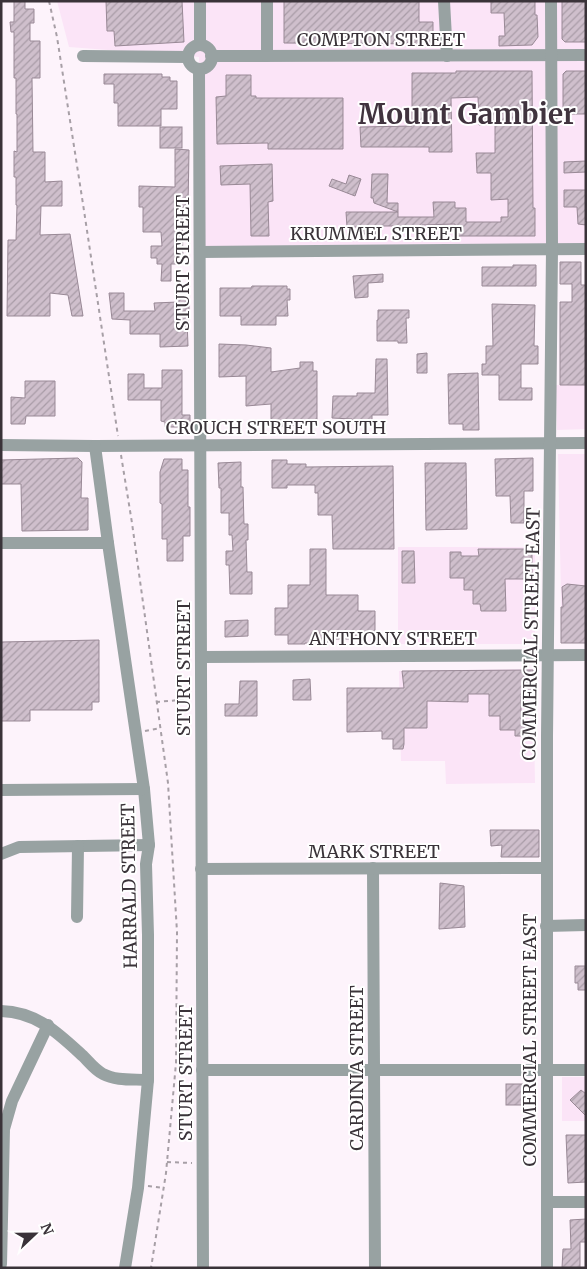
<svg xmlns="http://www.w3.org/2000/svg" width="587" height="1269" viewBox="0 0 587 1269" font-family="Merriweather,serif">
  <style>
    .built { fill: #fbe4f7 }
    .building { fill: url(#building-hatch); stroke: #998996 }
    .lines { fill: none; stroke-linecap: round; stroke-linejoin: round }
    .path { stroke: #a79fa6; stroke-width: 2; stroke-dasharray: 4 4; stroke-linecap: butt }
    .minor { stroke: #98a2a2; stroke-width: 12 }
    .labels { text-anchor: middle; dominant-baseline: central; stroke-width: 4; stroke-linejoin: round; paint-order: stroke }
    .street-label { font-size: 18px; fill: #3a3339; stroke: #fff }
    .town-label { font-size: 28px; font-weight: bold; fill: #40333e; stroke: #fff }
  </style>
  <defs>
    <pattern id="building-hatch" width="6" height="6" patternUnits="userSpaceOnUse" patternTransform="scale(1.25)"><rect width="6" height="6" fill="#cfbfcc"/><path d="M-1 1l2-2M0 6l6-6M5 7l2-2" fill="none" stroke="#a99ca7"/></pattern>
  </defs>
  <rect width="100%" height="100%" fill="#fdf3fb"/>
  <!-- built -->
  <g class="built">
    <path d="M57 1H586V249L200 252 199 57 69 47Z"/>
    <path d="M556 385H586V429L557 430Z"/>
    <path d="M558 454H586V643H562Z"/>
    <rect x="398" y="547" width="137" height="97"/>
    <path d="M533 669 535 783 446 784 445 761H401L399 671Z"/>
    <rect x="562" y="1077" width="24" height="44"/>
  </g>
  <!-- building -->
  <g class="building">
    <path d="M14 1H25V9H34V23H30V41H40V78H32L33 152H45V182L62 181V206H41L40 235 70 234 83 316H72L68 295 50 293V316H7L8 240H16L17 205H16V177H14V151L17 152V114H16V78H14V32H11L10 22H14Z"/>
    <path d="M106 1H182L184 42 115 46 114 31H107Z"/>
    <path d="M284 1H419V22H433V44L284 43Z"/>
    <path d="M491 1H535V15H537L538 37 532 45 499 46V36H505L504 13H491Z"/>
    <path d="M562 1H586V42H565L562 39Z"/>
    <path d="M456 71H532L533 208H535V236H456L455 224 422 225V228H408V226H381V234H364L363 227H347L346 212H398V217H434L433 202H455V208H466V222H501V217H508V199L491 200V173H477L476 153H495V124L479 125 478 97 451 98 452 152H429V147H361L360 127 412 126V73H456Z"/>
    <path d="M566 71H586V114H563V74Z"/>
    <path d="M104 74H162V77H170V81H177V109H161V126H118V103H114V84H104Z"/>
    <path d="M226 75H251V96H256V98H343V149H268V143L217 144 216 97 226 96Z"/>
    <rect x="160" y="127" width="22" height="21"/>
    <path d="M175 149 189 150 188 208H182L183 264H171V281H161L162 264H157V258H151V246H162L161 232H143V207H139V186L175 187Z"/>
    <path d="M586 161V172L564 173V162Z"/>
    <path d="M272 164 273 201 268 202 269 236H251L250 184 221 185 220 166Z"/>
    <path d="M372 174H388L387 203H398V212L374 203 373 198H371Z"/>
    <path d="M349 175 361 179 355 196 329 186 332 179 346 184Z"/>
    <path d="M564 190H586V225L578 224 577 207H564Z"/>
    <path d="M560 262H581V285H586V385H560V302H572V284H560Z"/>
    <path d="M513 265H536V286H482V267H513Z"/>
    <path d="M383 274V282L368 283V297L355 298 353 276Z"/>
    <path d="M252 286H287V289H290V300H287L288 316H276V325H241V316H220V288H251Z"/>
    <path d="M109 293H124V311H155L154 303 178 302V297H189V320H187L188 346 160 347V334H130V320L112 319Z"/>
    <path d="M492 304 535 305 534 346H538V364H521V388H532V400H499V375H482V364H486V346H493Z"/>
    <path d="M378 310H409V318H406L407 343H398V341H377V320H378Z"/>
    <path d="M219 344 246 345 271 348V372L300 368V362H313V371H317V422H294V425L271 427V404L246 406V376L219 377Z"/>
    <path d="M427 353V373H417V354Z"/>
    <path d="M376 359H387L388 415H372V420H352V419L332 418 333 396H357V393H375Z"/>
    <path d="M162 370H182V415H190V427H165V422L161 421V400H128V374H144V388H162Z"/>
    <path d="M478 373 479 430H463V424H449L448 374Z"/>
    <path d="M25 381H55V416H26L25 424H11V397L25 398Z"/>
    <path d="M78 458 82 462 81 498H88V530L22 531 21 484H1V460Z"/>
    <path d="M533 458V491H524V523H511L510 496H496L495 459Z"/>
    <path d="M164 459H182V470H188V507H190V536H183V561H167V539H162V504L160 503V472Z"/>
    <path d="M272 460H287V464H306V467L393 466 394 549H333L332 515H318V493H315V485H287V488H272Z"/>
    <path d="M241 462V487H243L244 524H248V540H246L247 572H252V594H230L229 565H226V551H233L232 535H229V513H221V488H219L218 463Z"/>
    <path d="M425 463H466L467 529 426 530Z"/>
    <path d="M310 549H326V595H358V611H375V634H358V639H328V643H305V644H288V635H275V608H288V585H310Z"/>
    <path d="M478 549H532V579H505L506 611H481L480 604H473V590H464V578H450V552H461V556H479Z"/>
    <path d="M402 551H414L415 583H402Z"/>
    <path d="M567 584 586 586V643H561V607H563L562 587Z"/>
    <path d="M248 620V636L225 637V621Z"/>
    <path d="M99 640V702H92V710H30V721H1V642Z"/>
    <path d="M533 670V696H521V720H529V736H515V730H500V716H489V694H468V702L427 701V728H404V744L403 749H393V739H382V731L347 732V688H404L402 671Z"/>
    <path d="M310 679 311 700H293V680Z"/>
    <path d="M240 681H257V716H225V704H239Z"/>
    <path d="M490 830H539V857H501L502 845 491 846Z"/>
    <path d="M440 883 464 886 465 927 439 929Z"/>
    <path d="M575 966H586V990H578V983H575Z"/>
    <rect x="506" y="1084" width="17" height="21"/>
    <path d="M581 1090 586 1094V1116L570 1100Z"/>
    <path d="M566 1135H586V1182L568 1183Z"/>
    <path d="M586 1219V1242H580V1268H562L563 1249H571L570 1220Z"/>
  </g>
  <g class="lines">
    <!-- path -->
    <g class="path">
      <path d="M49 1 57 37 83 204 118 436"/>
      <path d="M121 455 132 523 168 783 177 932 176 1063 166 1173 151 1268"/>
      <path d="M156 702 191 699"/>
      <path d="M145 731 160 728"/>
      <path d="M167 1162 192 1163"/>
      <path d="M148 1186 164 1188"/>
    </g>
    <!-- minor -->
    <g class="minor">
      <path d="M444 1 447 56"/>
      <path d="M200 45V1"/>
      <circle cx="200" cy="57" r="12"/>
      <path d="M83 56 188 57"/>
      <path d="M211 56 586 55"/>
      <path d="M267 56V1"/>
      <path d="M199 69 203 1268"/>
      <path d="M200 252 586 249"/>
      <path d="M1 445 95 446 586 443"/>
      <path d="M95 446 108 543 144 789 149 845 146 864 148 935V1080L138 1188 125 1268"/>
      <path d="M1 543H108"/>
      <path d="M201 657 586 655"/>
      <path d="M1 790 144 789"/>
      <path d="M1 854 19 847 149 845"/>
      <path d="M373 868 375 1268"/>
      <path d="M201 869 546 868"/>
      <path d="M77 917 78 846"/>
      <path d="M546 926 586 925"/>
      <path d="M1 1011C37 1012 58 1033 83 1056 89 1062 95 1070 103 1074 116 1081 133 1079 148 1080"/>
      <path d="M202 1070H586"/>
      <path d="M547 1202H586"/>
      <path d="M1 1264 4 1129 12 1101 48 1025"/>
      <path d="M547 1268V736L552 249 551 1"/>
    </g>
  </g>
  <g class="labels">
    <!-- street labels -->
    <g class="street-label">
      <text x="381" y="39">COMPTON STREET</text>
      <text x="376" y="233">KRUMMEL STREET</text>
      <text transform="translate(182 263) rotate(-90)">STURT STREET</text>
      <text x="276" y="427">CROUCH STREET SOUTH</text>
      <text transform="translate(531 634) rotate(-89)">COMMERCIAL STREET EAST</text>
      <text x="393" y="638">ANTHONY STREET</text>
      <text transform="translate(183 668) rotate(-90)">STURT STREET</text>
      <text x="374" y="851">MARK STREET</text>
      <text transform="translate(129 886) rotate(-91)">HARRALD STREET</text>
      <text transform="translate(529 1040) rotate(-90)">COMMERCIAL STREET EAST</text>
      <text transform="translate(356 1068) rotate(-90)">CARDINIA STREET</text>
      <text transform="translate(185 1073) rotate(-90)">STURT STREET</text>
    </g>
    <!-- town labels -->
    <g class="town-label">
      <text x="467" y="114">Mount Gambier</text>
    </g>
  </g>
  <!-- border -->
  <rect width="587" height="1269" fill="none" stroke="#3a3339" stroke-width="5"/>
  <!-- north arrow -->
  <g transform="translate(35 1234) rotate(68)" stroke="#ffffff" stroke-width="4" paint-order="stroke">
  <path d="M0-4L9 19L0 12L-9 19Z" fill="#3a3339"/>
  <text y="-8" font-size="14" font-weight="bold" text-anchor="middle" fill="#3a3339">N</text>
  </g>
</svg>
